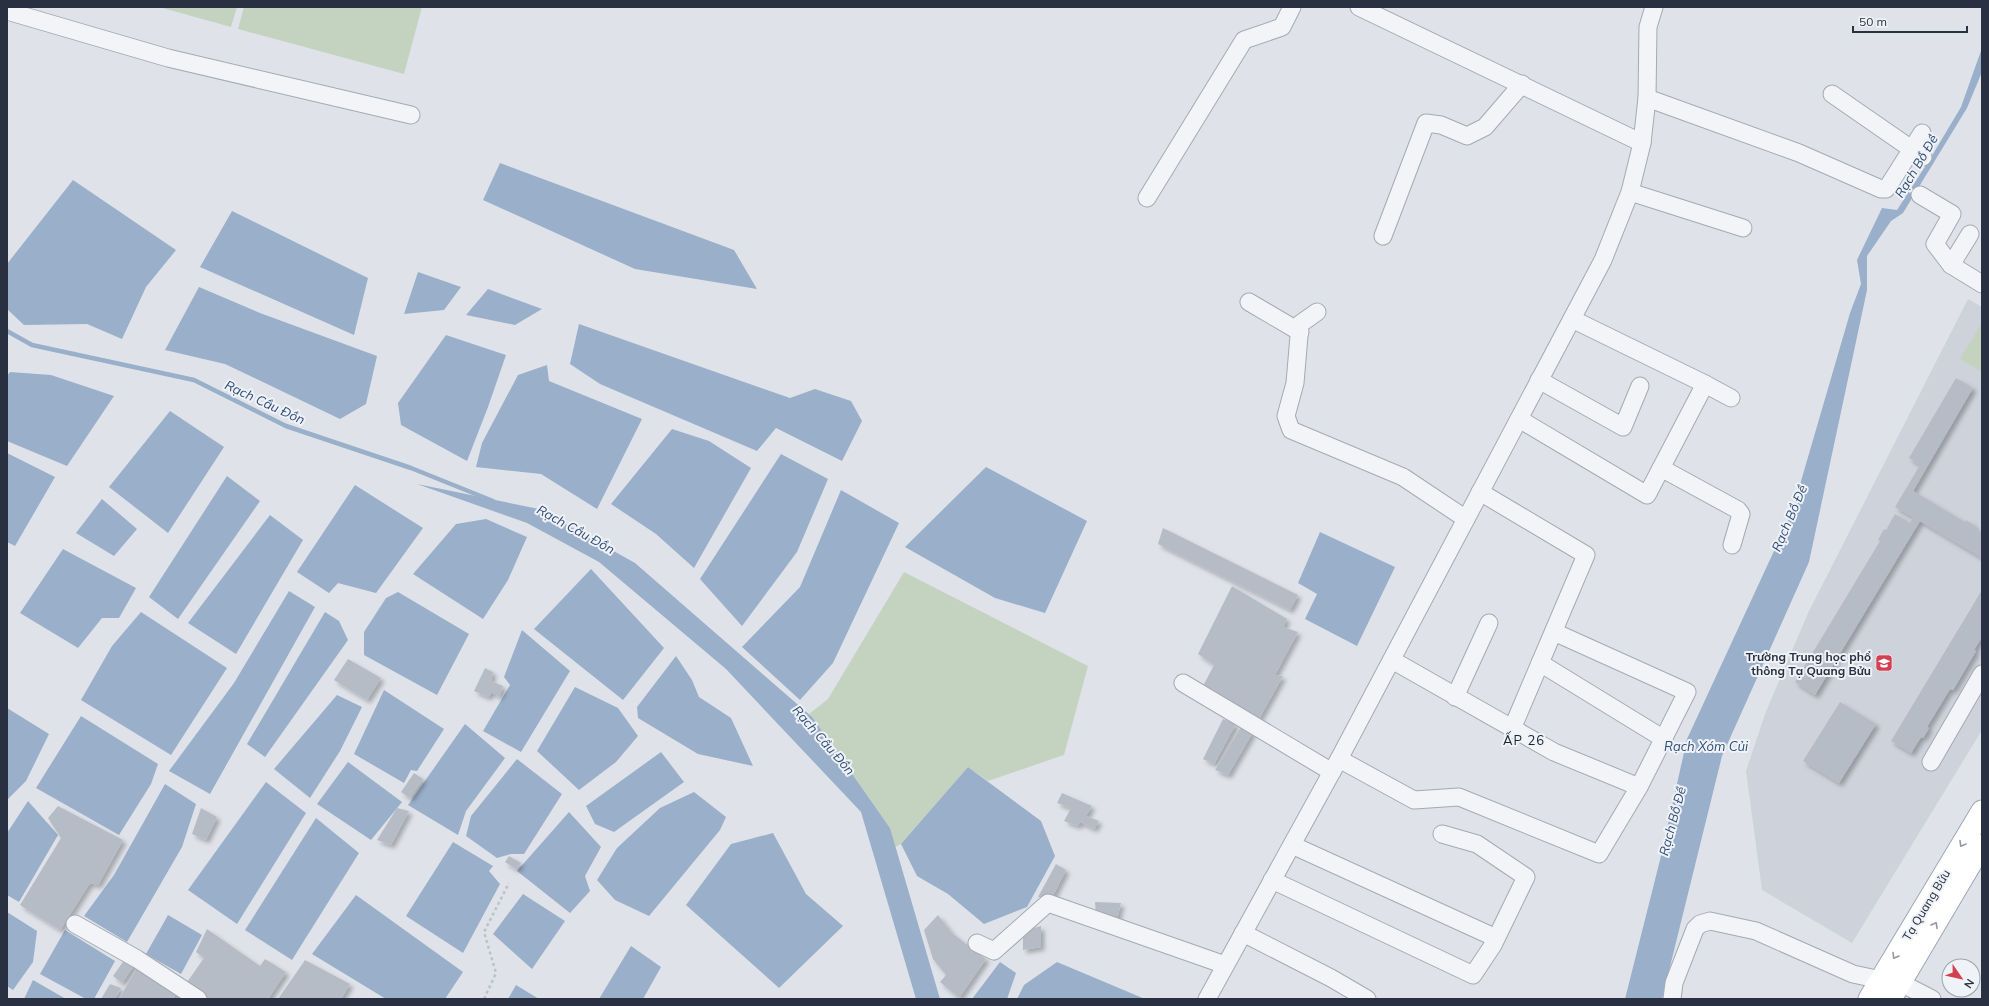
<svg xmlns="http://www.w3.org/2000/svg" width="1989" height="1006" viewBox="0 0 1989 1006" font-family="Mulish,sans-serif">
  <style>
    .built { fill: #cdd2db }
    .green { fill: #c4d3c0 }
    .water { fill: #99afca }
    .lines { fill: none; stroke-linecap: round; stroke-linejoin: round }
    .stream { stroke: #99afca; stroke-width: 4.5 }
    .building { fill: #b6bcc6; filter: url(#shadow) }
    .minor-casing { stroke: #a4aab3; stroke-width: 19 }
    .major-casing { stroke: #9ea7b5; stroke-width: 23 }
    .path { stroke: #bdc1c8; stroke-width: 2.5; stroke-dasharray: 3 3; stroke-linecap: butt }
    .minor { stroke: #f2f4f7; stroke-width: 17 }
    .major { stroke: #fff; stroke-width: 21 }
    .oneway { stroke: #9498a0 }
    .labels { text-anchor: middle; dominant-baseline: central; stroke-width: 4; stroke-linejoin: round; paint-order: stroke }
    .poi-label { font-size: 12px; font-weight: bold; fill: #283041; stroke: #eff2f7; text-anchor: end }
    .street-label { font-size: 12px; fill: #283041; stroke: #eff2f7 }
    .water-label { font-size: 13px; font-style: italic; fill: #304d76; stroke: #eff2f7 }
    .neighbourhood-label { font-size: 13px; letter-spacing: 1px; fill: #1a2132; stroke: #eff2f7 }
  </style>
  <defs>
    <filter id="shadow"><feDropShadow dx="3.5" dy="3.5" stdDeviation="2" flood-color="#0004"/></filter>
  </defs>
  <rect width="100%" height="100%" fill="#dfe3e9"/>
  <!-- built -->
  <path class="built" d="M1968 299 1982 307V730L1852 943 1762 890 1746 771 1765 714 1808 613Z"/>
  <!-- green -->
  <g class="green">
    <path d="M159 7H237L231 27Z"/>
    <path d="M244 7H422L404 74 238 29Z"/>
    <path d="M1982 323V372L1960 359Z"/>
    <path d="M904 572 1088 666 1064 755 988 781 968 767 901 844 895 847 890 828 809 714 828 699Z"/>
  </g>
  <!-- water -->
  <g class="water">
    <path d="M1982 48V72L1967 108 1903 213 1891 221 1867 256V290L1809 562 1722 756 1662 999H1625L1660 860 1687 739 1792 512 1850 313 1861 284 1857 260 1882 208 1897 210 1930 159 1961 107Z"/>
    <path d="M500 163 734 250 757 289 635 269 483 200Z"/>
    <path d="M73 180 176 250 146 287 122 339 87 324 24 325 7 309V264Z"/>
    <path d="M232 211 368 278 354 335 200 267Z"/>
    <path d="M418 272 461 287 444 310 404 314Z"/>
    <path d="M199 287 260 313 377 356 366 404 340 419 225 364 165 350Z"/>
    <path d="M488 289 542 309 515 325 466 315Z"/>
    <path d="M579 324 790 398 815 389 851 401 862 421 842 461 776 428 757 451 600 384 570 364Z"/>
    <path d="M446 335 506 355 488 407 467 461 401 425 398 403Z"/>
    <path d="M547 365 549 381 642 419 597 509 541 474 476 467 482 443 518 375Z"/>
    <path d="M10 372 51 375 114 396 67 466 7 441V376Z"/>
    <path d="M170 411 224 447 168 533 109 487Z"/>
    <path d="M672 429 709 441 751 468 694 568 656 534 611 504Z"/>
    <path d="M7 453 55 477 15 546 7 542Z"/>
    <path d="M781 454 828 479 797 552 742 626 700 579Z"/>
    <path d="M986 467 1087 521 1045 613 995 598 905 547Z"/>
    <path d="M227 476 260 501 178 619 149 597Z"/>
    <path d="M417 484 539 509 635 563 812 717 890 828 940 999H916L861 812 726 669 599 562 527 523Z"/>
    <path d="M355 485 423 528 376 593 338 583 329 593 297 572Z"/>
    <path d="M841 490 899 523 833 663 800 700 742 647 800 587Z"/>
    <path d="M102 499 137 529 114 556 76 533Z"/>
    <path d="M270 515 303 540 236 654 188 623Z"/>
    <path d="M486 519 527 537 508 580 483 619 413 574 456 524Z"/>
    <path d="M1320 532 1395 567 1357 646 1305 619 1317 594 1298 583Z"/>
    <path d="M63 549 136 588 119 618H102L78 648 20 613Z"/>
    <path d="M591 569 664 648 623 700 534 629Z"/>
    <path d="M289 591 315 607 210 794 169 771 234 683Z"/>
    <path d="M398 592 469 634 437 695 364 655V632L386 598Z"/>
    <path d="M141 612 227 668 171 755 81 700 112 646Z"/>
    <path d="M325 612 339 621 348 640 265 757 247 744Z"/>
    <path d="M522 630 570 671 521 752 483 731 510 685 504 677Z"/>
    <path d="M676 656 692 680 699 697 731 718 753 766 698 754 638 718 637 707Z"/>
    <path d="M575 687 618 708 638 736 616 762 579 790 537 751Z"/>
    <path d="M384 690 444 729 417 771 411 770 404 783 354 754Z"/>
    <path d="M337 695 362 707 340 751 310 798 274 769Z"/>
    <path d="M7 708 49 734 26 781 7 800Z"/>
    <path d="M81 716 158 764 151 784 119 835 36 788Z"/>
    <path d="M465 724 505 758 466 811 458 835 408 805Z"/>
    <path d="M661 752 684 782 614 832 595 824 586 806Z"/>
    <path d="M517 759 562 794 524 854H511L497 858 466 836 471 816Z"/>
    <path d="M348 762 402 802 371 840 317 804Z"/>
    <path d="M968 767 1041 821 1055 856 1027 907 984 924 948 894 917 876 901 844Z"/>
    <path d="M266 782 306 813 237 924 188 890Z"/>
    <path d="M165 784 196 804 182 847 127 942 84 916 114 875Z"/>
    <path d="M694 792 726 817 720 830 649 916 615 900 597 880 617 848 660 808Z"/>
    <path d="M28 801 58 835 19 902 7 895V833Z"/>
    <path d="M569 812 601 847 585 876 590 891 570 913 517 871Z"/>
    <path d="M316 818 359 853 292 960 245 930Z"/>
    <path d="M773 833 806 894 843 926 779 988 686 905 731 844Z"/>
    <path d="M453 842 493 866 489 871 500 884 463 953 406 916Z"/>
    <path d="M523 894 565 921 532 969 493 934Z"/>
    <path d="M356 895 463 972 445 999H386L312 954Z"/>
    <path d="M7 912 37 931 33 962 13 990 7 986Z"/>
    <path d="M168 915 202 935 181 974 146 954Z"/>
    <path d="M65 930 115 961 94 999H86L40 974Z"/>
    <path d="M631 946 661 967 643 999H599Z"/>
    <path d="M1000 962 1016 973 1007 999H972Z"/>
    <path d="M1057 962 1145 999H1017L1024 985Z"/>
    <path d="M33 980 66 999H24Z"/>
    <path d="M516 985 539 999H508Z"/>
  </g>
  <g class="lines">
    <!-- stream -->
    <path class="stream" d="M7 331 32 345 194 380 286 426 411 468 493 501"/>
  </g>
  <!-- building -->
  <g class="building">
    <path d="M1956 378 1973 388 1913 491 1965 522 1966 520 1975 526 1974 528 1982 533V558L1920 521 1815 695 1795 682 1880 541 1878 540 1884 529 1886 530 1895 514 1910 523 1913 517 1895 507 1920 465 1909 458Z"/>
    <path d="M1163 528 1298 595 1290 610 1158 544Z"/>
    <path d="M1232 586 1287 619 1283 627 1298 632 1275 675 1283 676 1259 719 1240 710 1202 688 1214 665 1198 654Z"/>
    <path d="M1982 590V637L1974 650 1976 651 1953 690 1950 689 1927 727 1929 728 1923 738 1921 737 1911 753 1891 741Z"/>
    <path d="M348 659 381 678 367 700 334 680Z"/>
    <path d="M485 668 493 672 491 681 503 686 499 697 492 692 488 697 474 691Z"/>
    <path d="M1840 702 1876 724 1839 783 1803 761Z"/>
    <path d="M1223 719 1236 724 1214 764 1203 759Z"/>
    <path d="M1242 725 1253 732 1228 775 1215 770Z"/>
    <path d="M414 773 423 779 410 798 401 792Z"/>
    <path d="M1062 793 1092 806 1086 816 1099 821 1094 829 1080 822 1078 826 1064 821 1071 808 1057 803Z"/>
    <path d="M58 806 123 840 98 885 90 883 60 930 20 905 61 838 48 818Z"/>
    <path d="M201 808 217 817 206 840 192 834Z"/>
    <path d="M397 808 409 811 391 845 377 840Z"/>
    <path d="M509 856 521 863 516 869 505 862Z"/>
    <path d="M1056 864 1066 870 1052 898 1038 897Z"/>
    <path d="M1095 902 1121 903 1117 919 1096 914Z"/>
    <path d="M938 915 952 933 986 959 959 998 940 982 946 975 933 959 924 930Z"/>
    <path d="M1041 926V947L1023 950V931Z"/>
    <path d="M207 929 260 966 265 959 286 972 268 999H206L185 985 204 958 196 952Z"/>
    <path d="M125 959 135 964 122 983 113 976Z"/>
    <path d="M305 960 350 984 341 999H278Z"/>
    <path d="M138 966 178 991 173 999H119Z"/>
    <path d="M110 984 121 988 115 999H101Z"/>
  </g>
  <g class="lines">
    <defs>
      <g id="minor">
        <path d="M1359 7 1642 143"/>
        <path d="M7 11 168 58 411 115"/>
        <path d="M1832 94 1923 157"/>
        <path d="M1647 98 1799 153 1881 189H1886L1889 185 1922 133"/>
        <path d="M1630 192 1743 228"/>
        <path d="M1920 195 1952 214 1935 244 1951 265 1982 284"/>
        <path d="M1147 198 1244 40 1282 27 1292 7"/>
        <path d="M1383 236 1426 123 1441 125 1467 136 1485 127 1522 84"/>
        <path d="M1951 265 1970 234"/>
        <path d="M1249 302 1300 332"/>
        <path d="M1317 312 1300 324 1295 383 1286 416 1291 430 1403 477 1466 519"/>
        <path d="M1572 319 1705 384"/>
        <path d="M1539 380 1623 427 1640 386"/>
        <path d="M1519 419 1647 495 1705 384 1731 398"/>
        <path d="M1661 468 1738 510 1741 514 1732 545"/>
        <path d="M1480 492 1586 555 1512 729"/>
        <path d="M1392 660 1554 752 1639 787"/>
        <path d="M1540 663 1664 739"/>
        <path d="M1183 683 1332 772"/>
        <path d="M1455 697 1489 623"/>
        <path d="M1339 759 1414 800 1459 797 1599 854 1639 787 1687 692 1554 632"/>
        <path d="M1931 762 1982 674"/>
        <path d="M1292 845 1496 938"/>
        <path d="M1272 880 1473 975 1493 945 1526 877 1477 844 1442 834"/>
        <path d="M75 924 137 959 198 999"/>
        <path d="M1243 933 1331 978 1367 999"/>
        <path d="M977 943 994 951 1048 903 1225 965"/>
        <path d="M1901 983 1932 999"/>
        <path d="M1207 999 1339 759 1603 260 1630 192 1642 143 1647 98 1648 27 1654 7"/>
        <path d="M1672 999 1674 983 1695 929 1700 924 1710 921 1756 931 1853 974 1881 980"/>
      </g>
      <g id="major">
        <path d="M1869 999 1982 811"/>
        <path d="M1891 999 1982 845"/>
      </g>
    </defs>
    <!-- minor casing -->
    <use href="#minor" class="minor-casing"/>
    <!-- major casing -->
    <use href="#major" class="major-casing"/>
    <!-- path -->
    <path class="path" d="M484 999 496 973 484 932 509 883"/>
    <!-- minor -->
    <use href="#minor" class="minor"/>
    <!-- major -->
    <use href="#major" class="major"/>
  </g>
  <!-- one-way arrows -->
  <defs><path id="oneway-chevron" d="M-2-3.5L2.5 0L-2 3.5" fill="none" stroke-width="1.6" stroke-linecap="round" stroke-linejoin="round"/></defs>
  <g class="oneway">
    <use href="#oneway-chevron" transform="translate(1962 844) rotate(121)"/>
    <use href="#oneway-chevron" transform="translate(1935 925) rotate(-60)"/>
    <use href="#oneway-chevron" transform="translate(1895 956) rotate(121)"/>
  </g>
  <!-- icons -->
  <defs>
    <symbol id="school-square" viewBox="-11 -11 22 22"><rect x="-9" y="-9" width="18" height="18" rx="4" fill="#d34051" stroke="#eff2f7"/><path d="M0-5L7-2L0 1L-7-2ZM-4 1L0 2.5L4 1V4Q0 6-4 4Z" fill="#fff"/></symbol>
  </defs>
  <g fill-rule="evenodd">
    <use href="#school-square" x="1874" y="653" width="20" height="20"/>
  </g>
  <g class="labels">
    <!-- poi labels -->
    <g class="poi-label">
      <text x="1871" y="656">Trường Trung học phổ<tspan x="1871" dy="14">thông Tạ Quang Bửu</tspan></text>
    </g>
    <!-- street labels -->
    <g class="street-label">
      <text transform="translate(1926 905) rotate(-59)">Tạ Quang Bửu</text>
    </g>
    <!-- water labels -->
    <g class="water-label">
      <text transform="translate(1916 166) rotate(-59)">Rạch Bồ Đề</text>
      <text transform="translate(265 402) rotate(25)">Rạch Cầu Đồn</text>
      <text transform="translate(1789 518) rotate(-67)">Rạch Bồ Đề</text>
      <text transform="translate(576 529) rotate(29)">Rạch Cầu Đồn</text>
      <text transform="translate(824 740) rotate(49)">Rạch Cầu Đồn</text>
      <text x="1706" y="746">Rạch Xóm Củi</text>
      <text transform="translate(1672 821) rotate(-75)">Rạch Bồ Đề</text>
    </g>
    <!-- neighbourhood labels -->
    <g class="neighbourhood-label">
      <text x="1524" y="740">ẤP 26</text>
    </g>
  </g>
  <!-- border -->
  <rect width="1989" height="1006" fill="none" stroke="#283041" stroke-width="16"/>
  <!-- north arrow -->
  <g transform="translate(1961 978) rotate(124)"><circle r="19" fill="#eff2f7" stroke="#9fa4ae"/>
  <path d="M0-3L7 15L0 10L-7 15Z" fill="#d34051"/>
  <text y="-6" font-size="11" font-weight="bold" text-anchor="middle" fill="#283041">N</text>
  </g>
  <!-- scale -->
  <path d="M1853 26v6h114v-6" fill="none" stroke="#283041" stroke-width="2"/>
  <text x="1859" y="26" font-size="12" fill="#283041" stroke="#eff2f7" stroke-width="3" paint-order="stroke">50 m</text>
</svg>
